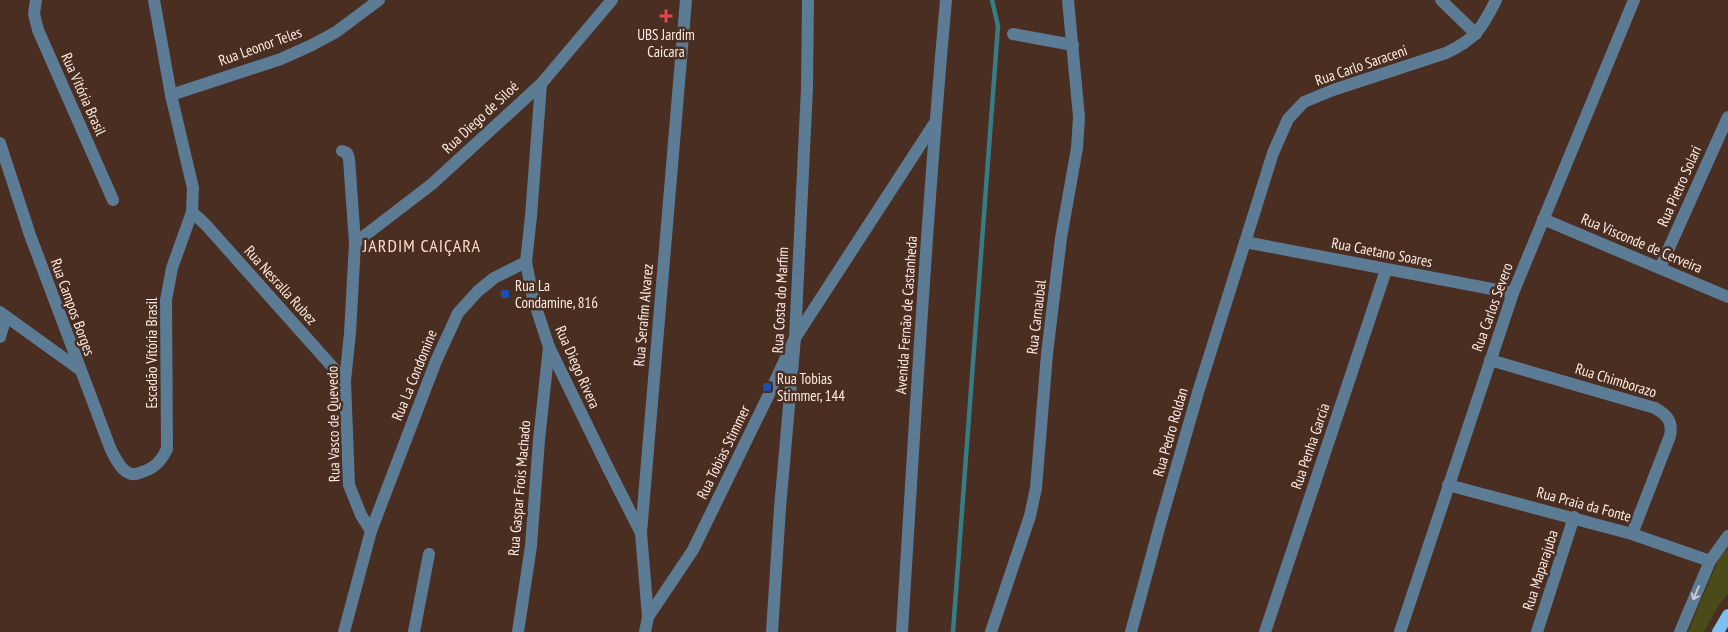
<svg xmlns="http://www.w3.org/2000/svg" width="1728" height="632" viewBox="0 0 1728 632" font-family="'PT Sans Narrow',sans-serif">
  <style>
    .green { fill: #4a4b19 }
    .lines { fill: none; stroke-linecap: round; stroke-linejoin: round }
    .stream { stroke: #367d86; stroke-width: 4.5 }
    .minor { stroke: #5c7b95; stroke-width: 12 }
    .major { stroke: #7dbef3; stroke-width: 12 }
    .oneway { stroke: #cdc9cc }
    .health-dot { fill: #e0444e; stroke: #492e21; stroke-width: 2 }
    .transit-dot { fill: #1a4fb4; stroke: #492e21; stroke-width: 2 }
    .labels { text-anchor: middle; dominant-baseline: central; stroke-width: 5; stroke-linejoin: round; paint-order: stroke }
    .poi-label { font-size: 15px; fill: #fdebe3; stroke: #492e21; text-anchor: start }
    .street-label { font-size: 15px; fill: #fdebe3; stroke: #492e21 }
    .quarter-label { font-size: 18px; letter-spacing: 1px; fill: #fddac9; stroke: #492e21 }
  </style>
  <rect width="100%" height="100%" fill="#492e21"/>
  <!-- green -->
  <path class="green" d="M1728 549V593L1717 608 1704 632H1688L1719 558Z"/>
  <g class="lines">
    <!-- stream -->
    <path class="stream" d="M953 632 998 26 992 0"/>
    <!-- minor -->
    <g class="minor">
      <path d="M36 0 34 14 38 30 113 200"/>
      <path d="M1441 0 1476 34"/>
      <path d="M1013 34 1073 45"/>
      <path d="M541 84 531 216 526 262 533 298 549 347 608 468 641 533"/>
      <path d="M171 95 281 59 312 45 336 32 379 0"/>
      <path d="M0 143 30 235 111 450C116 459 121 471 131 474 135 475 139 473 142 472 155 468 161 461 167 449L166 300 172 268 192 212 193 188 171 95 154 0"/>
      <path d="M342 151 347 153 349 159 355 243 350 333 345 381 349 485 361 515 371 531"/>
      <path d="M192 212 206 225 345 381"/>
      <path d="M1543 219 1728 297"/>
      <path d="M1245 242 1513 293"/>
      <path d="M355 243 432 184 541 84 612 0"/>
      <path d="M1660 268 1728 117"/>
      <path d="M0 312 79 369"/>
      <path d="M0 337 6 317"/>
      <path d="M1490 360 1655 408C1667 415 1673 421 1670 436L1632 534"/>
      <path d="M1448 485 1632 534 1710 561"/>
      <path d="M648 617 693 550 771 390 795 338 934 124"/>
      <path d="M344 632 371 531 436 361 458 313 478 291 494 278 526 262"/>
      <path d="M414 632 429 554"/>
      <path d="M518 632 531 546 539 440 549 347"/>
      <path d="M645 632 648 617 641 533 686 0"/>
      <path d="M772 632 780 508 795 338 807 88 808 0"/>
      <path d="M902 632C915 421 927 210 946 0"/>
      <path d="M991 632 1030 516 1036 488 1047 354 1061 238 1077 148 1079 117 1068 0"/>
      <path d="M1131 632 1161 521 1199 389 1273 153 1288 119 1304 102 1333 90 1446 53C1476 39 1482 28 1496 0"/>
      <path d="M1265 632 1386 270"/>
      <path d="M1400 632 1513 293 1634 0"/>
      <path d="M1537 632 1574 517"/>
      <path d="M1680 632 1710 561 1728 536"/>
    </g>
    <!-- major -->
    <path class="major" d="M1718 632 1728 615"/>
  </g>
  <!-- one-way arrows -->
  <defs><path id="oneway-shaft" d="M-6 0H5M1.5-3L5.5 0L1.5 3" fill="none" stroke-width="1.6" stroke-linecap="round" stroke-linejoin="round" transform="scale(1.25)"/></defs>
  <use class="oneway" href="#oneway-shaft" transform="translate(1696 593) rotate(113)"/>
  <!-- markers -->
  <path class="health-dot" d="M663.5 8.5h5v5h5v5h-5v5h-5v-5h-5v-5h5z"/>
  <g class="transit-dot">
    <rect x="500" y="289" width="10" height="10" rx="2.5"/>
    <rect x="762" y="382" width="10" height="10" rx="2.5"/>
  </g>
  <g class="labels">
    <!-- poi labels -->
    <g class="poi-label">
      <text x="666" y="34" text-anchor="middle">UBS Jardim<tspan x="666" dy="17">Caicara</tspan></text>
      <text x="515" y="285">Rua La<tspan x="515" dy="17">Condamine, 816</tspan></text>
      <text x="777" y="378">Rua Tobias<tspan x="777" dy="17">Stimmer, 144</tspan></text>
    </g>
    <!-- street labels -->
    <g class="street-label">
      <text transform="translate(260 46) rotate(-20)">Rua Leonor Teles</text>
      <text transform="translate(1361 65) rotate(-19)">Rua Carlo Saraceni</text>
      <text transform="translate(84 94) rotate(66)">Rua Vitória Brasil</text>
      <text transform="translate(480 117) rotate(-43)">Rua Diego de Siloé</text>
      <text transform="translate(1679 186) rotate(-66)">Rua Pietro Solari</text>
      <text transform="translate(1642 243) rotate(23)">Rua Visconde de Cerveira</text>
      <text transform="translate(1382 252) rotate(11)">Rua Caetano Soares</text>
      <text transform="translate(281 285) rotate(48)">Rua Nesralla Rubez</text>
      <text transform="translate(780 300) rotate(-87)">Rua Costa do Marfim</text>
      <text transform="translate(73 307) rotate(70)">Rua Campos Borges</text>
      <text transform="translate(1492 307) rotate(-70)">Rua Carlos Severo</text>
      <text transform="translate(643 315) rotate(-85)">Rua Serafim Alvarez</text>
      <text transform="translate(906 315) rotate(-86)">Avenida Fernão de Castanheda</text>
      <text transform="translate(1036 317) rotate(-83)">Rua Carnaubal</text>
      <text transform="translate(151 353) rotate(-90)">Escadão Vitória Brasil</text>
      <text transform="translate(578 367) rotate(66)">Rua Diego Rivera</text>
      <text transform="translate(414 375) rotate(-68)">Rua La Condomine</text>
      <text transform="translate(1616 380) rotate(17)">Rua Chimborazo</text>
      <text transform="translate(333 424) rotate(-91)">Rua Vasco de Quevedo</text>
      <text transform="translate(1170 432) rotate(-74)">Rua Pedro Roldan</text>
      <text transform="translate(1310 446) rotate(-71)">Rua Penha Garcia</text>
      <text transform="translate(723 452) rotate(-64)">Rua Tobias Stimmer</text>
      <text transform="translate(519 488) rotate(-85)">Rua Gaspar Frois Machado</text>
      <text transform="translate(1584 504) rotate(15)">Rua Praia da Fonte</text>
      <text transform="translate(1540 570) rotate(-72)">Rua Maparajuba</text>
    </g>
    <!-- quarter labels -->
    <g class="quarter-label">
      <text x="422" y="245">JARDIM CAIÇARA</text>
    </g>
  </g>
</svg>
